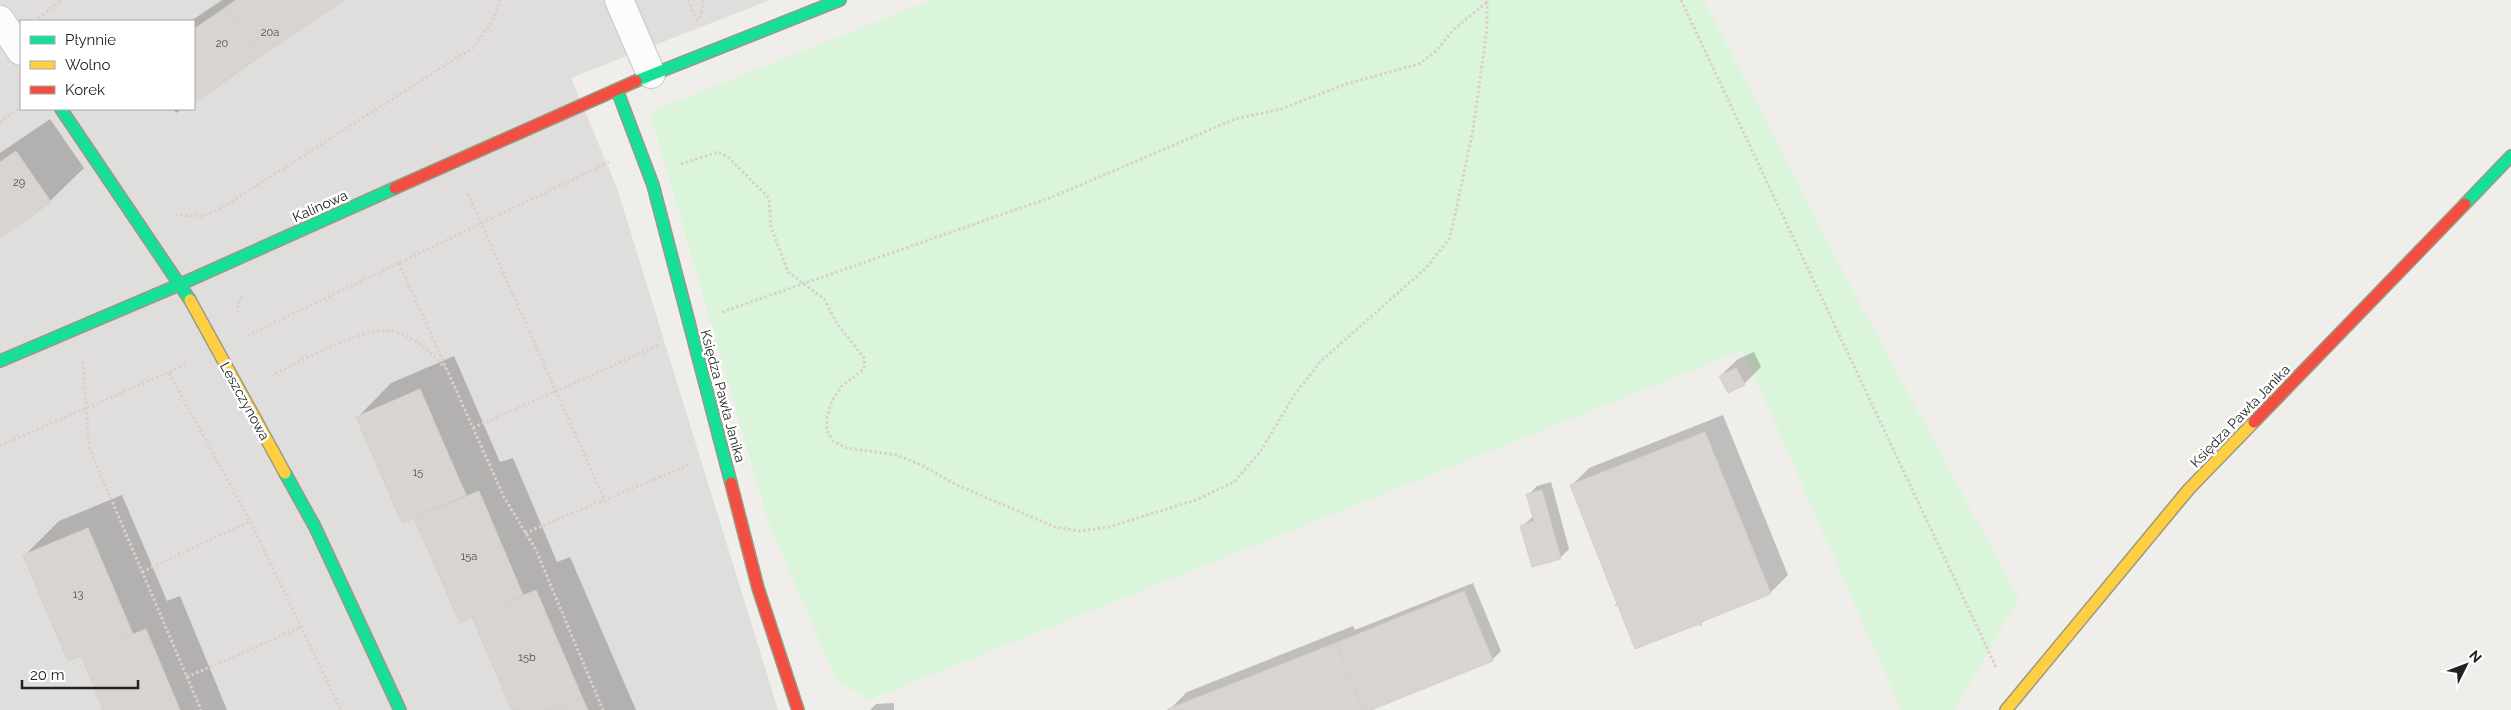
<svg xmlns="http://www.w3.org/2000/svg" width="2511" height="710" viewBox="0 0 2511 710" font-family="Raleway,sans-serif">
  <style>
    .residential { fill: #dfdedc; fill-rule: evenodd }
    .park { fill: #daf5da }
    .parking { fill: #e0dfde }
    .shadow { fill: #0003 }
    .building { fill: #d7d4d2; stroke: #d3d0cc }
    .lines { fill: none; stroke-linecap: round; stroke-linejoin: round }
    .street-casing { stroke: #c9c8c7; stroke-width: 30 }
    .fast-casing { stroke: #999a82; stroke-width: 14 }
    .slow-casing { stroke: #999a82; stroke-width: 14 }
    .jam-casing { stroke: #999a82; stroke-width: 14 }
    .path { stroke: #dccecd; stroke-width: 3; stroke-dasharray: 2.5 2.5; stroke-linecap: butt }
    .street { stroke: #fdfcfc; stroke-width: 28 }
    .fast { stroke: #16e098; stroke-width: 11 }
    .slow { stroke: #ffcf43; stroke-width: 11 }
    .jam { stroke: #f24e42; stroke-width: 11 }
    .labels { text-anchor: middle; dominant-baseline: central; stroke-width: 5; stroke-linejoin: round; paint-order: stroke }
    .number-label { font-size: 11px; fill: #4f4e4e }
    .street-label { font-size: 14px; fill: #222; stroke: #fff }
  </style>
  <rect width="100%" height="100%" fill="#f0eeeb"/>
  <!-- residential -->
  <path class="residential" d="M0 0H770L571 78 617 188 778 710H0ZM21 21H194V109H21Z"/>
  <!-- park -->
  <path class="park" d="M931 0H1704L1840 266 2019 599 1954 710H1901L1743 350 869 700 836 680 768 521 650 112Z"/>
  <!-- parking -->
  <path class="parking" d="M267 481 382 710H350L242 494Z"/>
  <!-- shadow -->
  <g class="shadow">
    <path d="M222 0H342L194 101V21H191Z"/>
    <path d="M173 109H183L176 113Z"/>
    <path d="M50 119 84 168 50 201 0 236V153Z"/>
    <path d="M1754 352 1761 367 1744 384 1720 376 1738 359Z"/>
    <path d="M454 356 500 462 513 458 557 562 570 557 636 710H513L473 615 461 621 415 516 358 417 391 383Z"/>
    <path d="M1723 415 1788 575 1771 592 1707 618 1701 624 1618 603 1571 486 1589 468Z"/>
    <path d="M1551 482 1569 549 1560 558 1522 526 1534 516 1528 495 1537 486Z"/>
    <path d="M122 495 167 601 180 596 227 710H105L81 654 25 555 59 521Z"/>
    <path d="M1473 583 1501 651 1492 660 1368 710H1169L1187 692 1353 626 1355 630Z"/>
    <path d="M894 703V710H870L876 704Z"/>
  </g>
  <!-- building -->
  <g class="building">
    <path d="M236 0H344L260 57 226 7Z"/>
    <path d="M226 7 260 57 194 103V29Z"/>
    <path d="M16 151 51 202 0 238V162Z"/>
    <path d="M1736 368 1745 385 1728 393 1719 376Z"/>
    <path d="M420 389 466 495 402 523 356 417Z"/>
    <path d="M1705 432 1771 594 1701 622 1702 625 1700 626 1699 624 1635 649 1618 606 1615 605 1617 604 1570 485Z"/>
    <path d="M1542 490 1561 559 1532 567 1520 526 1534 521 1526 494Z"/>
    <path d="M479 491 523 595 460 623 414 518Z"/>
    <path d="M88 528 133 634 68 661 23 555Z"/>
    <path d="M536 590 582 697 551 710H512L472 617Z"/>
    <path d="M1464 591 1493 661 1371 710H1363L1336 643Z"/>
    <path d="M146 629 180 710H103L81 655Z"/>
    <path d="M1336 643 1363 710H1168V709Z"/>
    <path d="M582 697 588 710H551Z"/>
  </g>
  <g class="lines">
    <defs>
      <g id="street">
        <path d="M619 0 651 74"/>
        <path d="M0 20 21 51"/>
      </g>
      <g id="fast">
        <path d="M636 81 840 0"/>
        <path d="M617 90 653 185 731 483"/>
        <path d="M61 109 190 300"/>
        <path d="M2465 204 2511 156"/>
        <path d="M0 361 181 284 395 188"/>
        <path d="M285 473 315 527 400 710"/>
      </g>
      <g id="slow">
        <path d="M190 300 285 473"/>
        <path d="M2006 710 2189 489 2254 422"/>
      </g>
      <g id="jam">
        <path d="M395 188 636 81"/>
        <path d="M2254 422 2465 204"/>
        <path d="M731 483 758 588 798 710"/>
      </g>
    </defs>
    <!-- street casing -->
    <use href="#street" class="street-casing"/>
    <!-- fast casing -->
    <use href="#fast" class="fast-casing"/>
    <!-- slow casing -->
    <use href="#slow" class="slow-casing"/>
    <!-- jam casing -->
    <use href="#jam" class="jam-casing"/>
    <!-- path -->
    <g class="path">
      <path d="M688 0 697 20"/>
      <path d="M1681 0 1997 669"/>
      <path d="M38 18 62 0"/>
      <path d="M700 18 704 0"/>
      <path d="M0 122 21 107"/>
      <path d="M681 164 718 152 728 157 769 198 771 227 788 272 824 299 838 325 865 359 864 369 842 386 832 401 827 417V431L833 441 846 448 897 455 921 465 957 485 1055 527 1080 531 1108 527 1196 500 1234 482 1260 452 1295 394 1321 361 1426 268 1450 238 1473 130 1487 29V2L1490 0"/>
      <path d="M468 194 605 501"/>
      <path d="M175 215 201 216 218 210 474 47 492 22 500 0"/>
      <path d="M399 263 504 497 536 550 603 710"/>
      <path d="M722 312 1052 197 1235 119 1281 109 1346 84 1419 64 1437 50 1453 30 1487 2"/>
      <path d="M237 313 239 301 242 296"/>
      <path d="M247 336 609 162"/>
      <path d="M83 362 89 447 201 710"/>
      <path d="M169 373 250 521 341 710"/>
      <path d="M271 376C296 363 370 323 396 332 417 338 431 352 445 368"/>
      <path d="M473 428 659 345"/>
      <path d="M0 446 187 364"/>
      <path d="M525 533 691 464"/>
      <path d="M142 572 250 521"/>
      <path d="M187 677 301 627"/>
    </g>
    <!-- street -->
    <use href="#street" class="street"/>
    <!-- fast -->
    <use href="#fast" class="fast"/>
    <!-- slow -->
    <use href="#slow" class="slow"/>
    <!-- jam -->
    <use href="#jam" class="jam"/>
  </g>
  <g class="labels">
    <!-- number labels -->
    <g class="number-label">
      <text x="270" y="32">20a</text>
      <text x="222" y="43">20</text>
      <text x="19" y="182">29</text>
      <text x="418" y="472">15</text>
      <text x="469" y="556">15a</text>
      <text x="78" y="594">13</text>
      <text x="527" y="657">15b</text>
    </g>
    <!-- street labels -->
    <g class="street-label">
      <text transform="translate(320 206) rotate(-24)">Kalinowa</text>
      <text transform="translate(723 396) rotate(75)">Księdza Pawła Janika</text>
      <text transform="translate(245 401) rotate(61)">Leszczynowa</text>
      <text transform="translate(2240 416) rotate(-46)">Księdza Pawła Janika</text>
    </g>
  </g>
  <!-- legend -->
  <rect x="20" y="20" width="175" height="90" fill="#ffffff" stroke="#a7a7a7"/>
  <rect x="30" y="36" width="25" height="8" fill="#16e098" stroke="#a7a7a7"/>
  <text x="65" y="45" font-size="15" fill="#222222">Płynnie</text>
  <rect x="30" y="61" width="25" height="8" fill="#ffcf43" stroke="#a7a7a7"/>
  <text x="65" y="70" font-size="15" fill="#222222">Wolno</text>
  <rect x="30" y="86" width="25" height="8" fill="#f24e42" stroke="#a7a7a7"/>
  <text x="65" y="95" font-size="15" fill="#222222">Korek</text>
  <!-- north arrow -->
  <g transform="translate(2466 665) rotate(48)" stroke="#ffffff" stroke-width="4" paint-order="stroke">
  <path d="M0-4L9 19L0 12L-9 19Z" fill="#222222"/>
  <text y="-8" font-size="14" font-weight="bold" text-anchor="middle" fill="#222222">N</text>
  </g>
  <!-- scale -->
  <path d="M22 680v8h116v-8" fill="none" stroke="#222222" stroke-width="2.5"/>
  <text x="30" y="680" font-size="15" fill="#222222" stroke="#ffffff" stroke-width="4" paint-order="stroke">20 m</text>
</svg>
